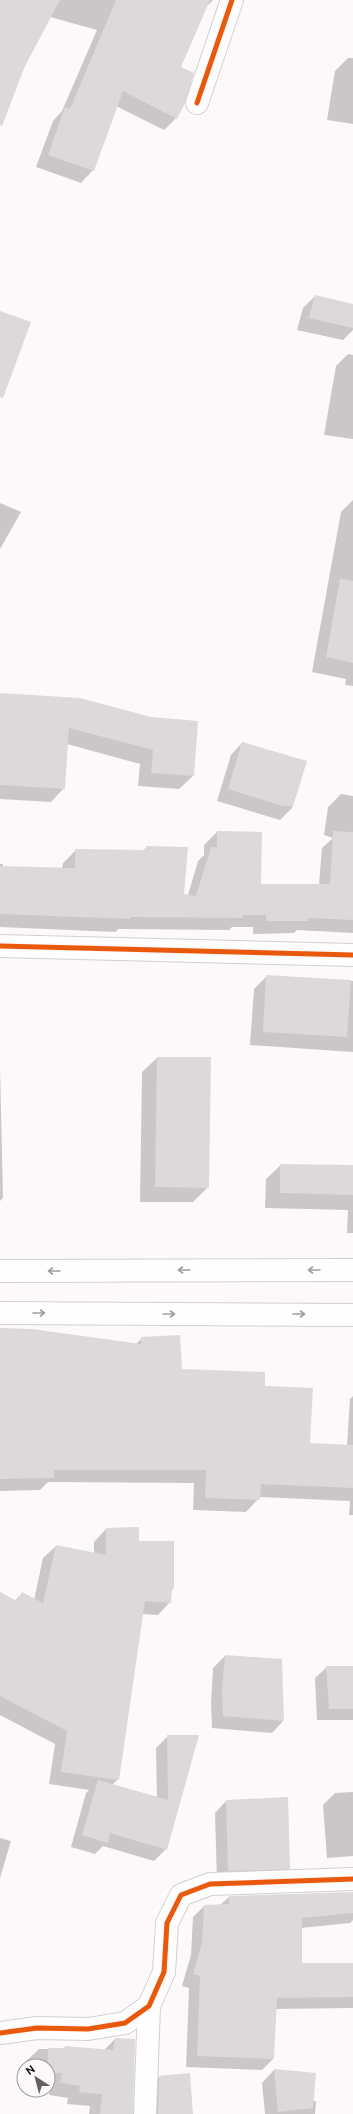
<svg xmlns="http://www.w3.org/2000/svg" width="353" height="2114" viewBox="0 0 353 2114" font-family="Ubuntu,sans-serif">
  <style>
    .shadow { fill: #0003 }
    .building { fill: #ddd8d9 }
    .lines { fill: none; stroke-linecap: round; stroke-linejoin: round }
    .minor-casing { stroke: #d3cfd0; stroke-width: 24 }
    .secondary-casing { stroke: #d3cfd0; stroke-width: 24 }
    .minor { stroke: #fffefe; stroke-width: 22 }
    .secondary { stroke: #fffefe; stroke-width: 22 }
    .cycleway-casing { stroke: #fef8f9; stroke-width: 8 }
    .cycleway { stroke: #e8590c; stroke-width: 5 }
    .oneway { stroke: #a09e9e }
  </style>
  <rect width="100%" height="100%" fill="#fdf9fa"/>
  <!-- shadow -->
  <g class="shadow">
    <path d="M0 0H213L206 7 180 67 176 118 164 130 116 106 93 170 81 183 36 167 53 121 62 111 97 30 50 17 24 66 0 125Z"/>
    <path d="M348 58H353V124L327 120 335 71Z"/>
    <path d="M315 296 353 305V330L343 340 297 330 303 308Z"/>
    <path d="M348 354 353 355V439L324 435 336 366Z"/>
    <path d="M353 500V686L345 685 346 679 312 672 341 512Z"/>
    <path d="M0 503 21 512 0 549Z"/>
    <path d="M0 694 151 718 193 776 179 789 138 786 140 764 67 744 64 788 51 802 0 799Z"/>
    <path d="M242 743 306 762 292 808 280 820 217 801 231 755Z"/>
    <path d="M341 794 353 796V933L297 930 294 933 253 934V927H232L229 930 118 929 116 932 0 927V864H3V867L62 869 63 863 76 850 143 851 147 847 183 894 188 895 198 861 204 855V845L217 832 260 885H319L322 848 333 838 324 835 328 807Z"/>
    <path d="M267 976 353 981V1052L250 1045 254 989Z"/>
    <path d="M157 1058 208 1187 193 1202H140L142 1072Z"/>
    <path d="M0 1066 3 1198 0 1201Z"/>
    <path d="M281 1165 353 1166V1233H347L348 1210 265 1208 266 1179Z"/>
    <path d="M0 1329 136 1344 142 1338 181 1370 264 1387 309 1444 347 1446 350 1399 353 1396V1515H349L350 1501 260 1497 246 1512 193 1510 194 1483 48 1482 40 1490 0 1491Z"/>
    <path d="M106 1529 138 1542 173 1588 171 1590 170 1602 158 1615 142 1614 118 1779 112 1785 157 1797 156 1748 168 1736H198L166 1849 154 1861 103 1846 95 1854 71 1847 86 1793 89 1790 49 1784 55 1744 0 1715V1594L15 1601 22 1593 34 1600 43 1558 56 1546 94 1554V1542Z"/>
    <path d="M225 1656 283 1721 272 1733 212 1728 211 1703 213 1668Z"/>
    <path d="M327 1667H353V1720H317L315 1678Z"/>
    <path d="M353 1792V1856L327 1858 323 1805 335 1793Z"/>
    <path d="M226 1801 289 1868 278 1880 217 1882 215 1813Z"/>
    <path d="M0 1838 11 1841 0 1878Z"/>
    <path d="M353 1893V1920L350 1923 301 1928V1964H353V2008L275 2009 273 2059 262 2070 186 2067 189 1988 182 1986 191 1955 193 1917 204 1906 220 1905 229 1897Z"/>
    <path d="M115 2039 132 2114H89L90 2106 67 2104 68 2098 49 2095 50 2085H48V2066H26V2061L39 2049H63L65 2047 102 2052Z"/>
    <path d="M274 2070 313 2101H316L315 2114H265L262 2083Z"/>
    <path d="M159 2077 192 2114H146L147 2089Z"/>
  </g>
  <!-- building -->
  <g class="building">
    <path d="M0 0H60L25 66 2 126 0 125Z"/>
    <path d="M116 0H210L181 67 194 73 185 103 177 119 123 91 94 171 48 155 65 107 70 109Z"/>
    <path d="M315 295 353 304V328L309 318Z"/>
    <path d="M0 311 31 322 3 398 0 397Z"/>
    <path d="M340 579 353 581V663L326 657Z"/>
    <path d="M0 693 80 698 151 717 198 721 194 776 151 773 153 750 69 728 65 789 0 785Z"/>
    <path d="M242 742 307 761 293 806H283L228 789Z"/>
    <path d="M217 831 262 832 261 884H330L333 831 353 832V920L308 918V921H266V915H243V918L130 917V919L0 914V866L75 868V849L146 850V846L188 847 184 894 196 896 211 847H217Z"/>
    <path d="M266 975 351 980 347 1037 263 1032Z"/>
    <path d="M157 1057H211L209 1188 155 1187Z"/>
    <path d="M280 1164 353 1165V1195L280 1193Z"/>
    <path d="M0 1328 32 1329 141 1344V1337L180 1335 182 1369 265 1372V1386L313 1388 310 1443 353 1445V1488L261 1484 260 1500 205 1498 206 1470H54V1478L0 1479Z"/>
    <path d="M139 1527V1541H174V1589H172L171 1603 145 1601 119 1780 61 1772 67 1731 0 1696V1592L17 1601 22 1592 43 1603 56 1545 106 1555V1528Z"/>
    <path d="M225 1655 282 1659 284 1721 223 1716 222 1690Z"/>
    <path d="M326 1666H353V1709H329Z"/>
    <path d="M167 1735H199L167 1850 110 1833 108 1843 82 1835 98 1780 168 1800Z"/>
    <path d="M288 1797 290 1869 228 1871 226 1800Z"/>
    <path d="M353 1892V1913L302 1918V1963H353V1997L277 1998 274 2059 197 2056 200 1976 193 1974 202 1943 204 1905 229 1904V1896Z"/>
    <path d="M115 2038 135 2039 133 2114H100L102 2094 79 2092 80 2086 60 2083 62 2073H48V2048H65V2046L113 2050Z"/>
    <path d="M274 2069 316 2073 313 2108 278 2112Z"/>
    <path d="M190 2073 193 2114H158L159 2076Z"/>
  </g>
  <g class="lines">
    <defs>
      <g id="minor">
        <path d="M197 103 232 0"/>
        <path d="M0 946 353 955"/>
        <path d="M0 2033 37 2028 88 2029 125 2023 149 2006 164 1972 167 1923 181 1895 210 1884 353 1879"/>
        <path d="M145 2114 149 2006"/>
      </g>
      <g id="secondary">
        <path d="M0 1271 353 1270"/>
        <path d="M0 1313 353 1315"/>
      </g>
    </defs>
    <!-- minor casing -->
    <use href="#minor" class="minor-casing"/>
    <!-- secondary casing -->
    <use href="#secondary" class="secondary-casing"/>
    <!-- minor -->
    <use href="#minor" class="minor"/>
    <!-- secondary -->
    <use href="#secondary" class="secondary"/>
    <defs>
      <g id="cycleway">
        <path d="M197 103 232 0"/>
        <path d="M0 946 353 955"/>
        <path d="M0 2033 37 2028 88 2029 125 2023 149 2006 164 1972 167 1923 181 1895 210 1884 353 1879"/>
      </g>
    </defs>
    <!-- cycleway casing -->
    <use href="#cycleway" class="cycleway-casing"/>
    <!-- cycleway -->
    <use href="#cycleway" class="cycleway"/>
  </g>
  <!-- one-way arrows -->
  <defs><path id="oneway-shaft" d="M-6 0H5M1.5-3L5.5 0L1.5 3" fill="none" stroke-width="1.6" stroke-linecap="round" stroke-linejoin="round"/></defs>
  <g class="oneway">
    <use href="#oneway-shaft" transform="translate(184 1270) rotate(180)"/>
    <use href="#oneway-shaft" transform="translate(314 1270) rotate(180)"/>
    <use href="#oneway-shaft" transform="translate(54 1271) rotate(180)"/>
    <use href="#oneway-shaft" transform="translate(39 1313)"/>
    <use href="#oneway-shaft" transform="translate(169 1314)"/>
    <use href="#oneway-shaft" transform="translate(299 1314)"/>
  </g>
  <!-- north arrow -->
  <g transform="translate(36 2078) rotate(324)"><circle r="19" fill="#fef8f9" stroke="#a09a9b"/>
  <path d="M0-3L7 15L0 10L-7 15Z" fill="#646061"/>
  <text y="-6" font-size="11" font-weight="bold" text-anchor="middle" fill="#120d0f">N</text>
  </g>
</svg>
